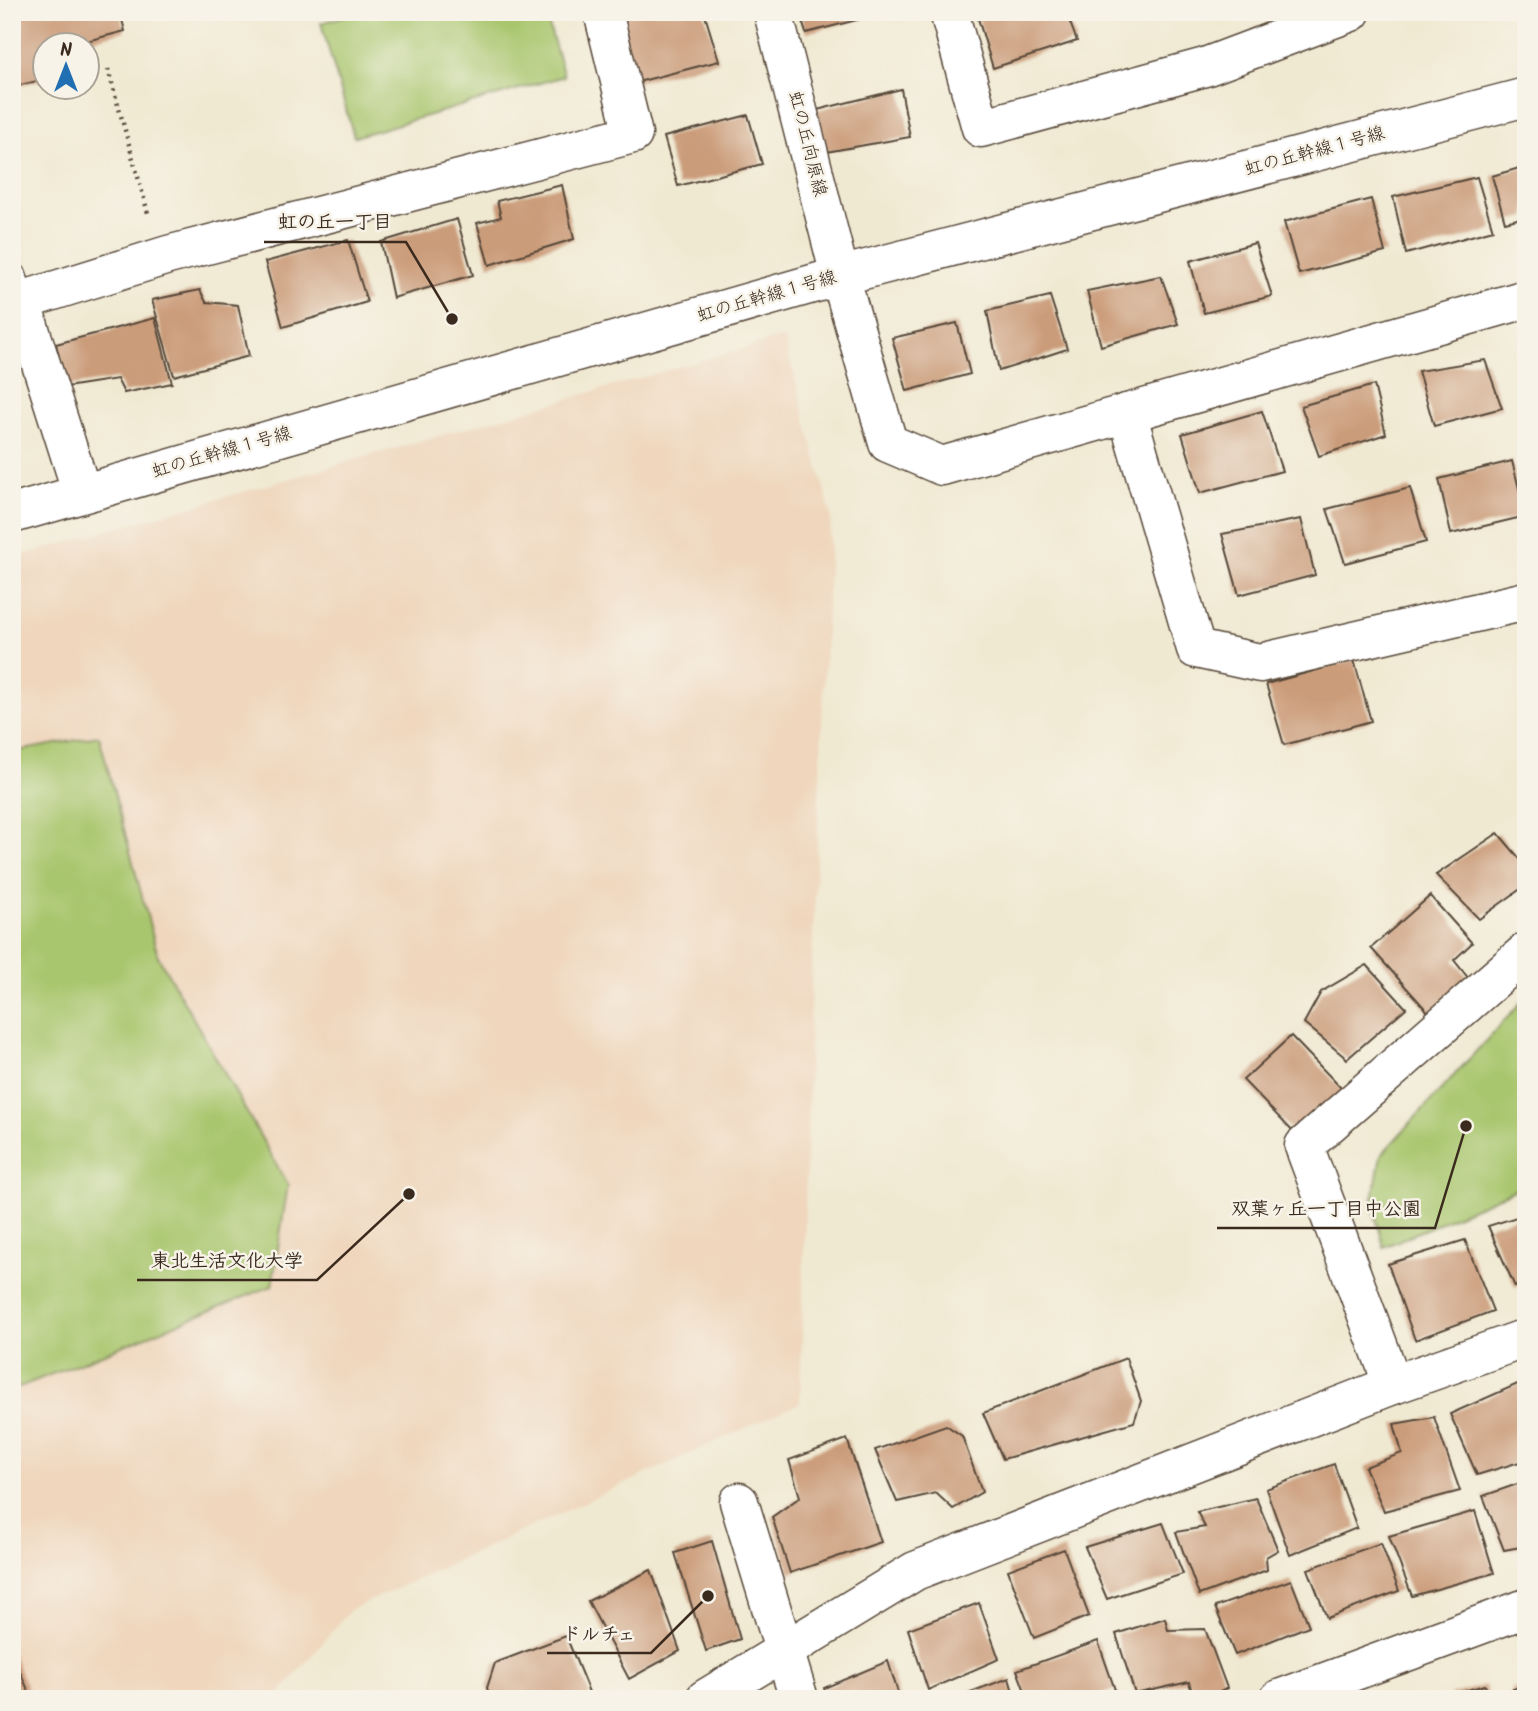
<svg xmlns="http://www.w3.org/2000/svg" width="1538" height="1711" viewBox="0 0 1538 1711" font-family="Kalam,'Klee One',sans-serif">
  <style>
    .built { fill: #efd6bc }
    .green { fill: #a8c66d; stroke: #727846; stroke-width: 2 }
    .building { fill: #cb9c7a }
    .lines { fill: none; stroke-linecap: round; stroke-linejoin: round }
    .lane-casing { stroke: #564739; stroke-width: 31 }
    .street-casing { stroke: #564739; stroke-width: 41 }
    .secondary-casing { stroke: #564739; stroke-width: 41 }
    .path { stroke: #564739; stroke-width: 4.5; stroke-dasharray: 2 5; stroke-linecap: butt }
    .lane { stroke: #fff; stroke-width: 28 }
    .street { stroke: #fff; stroke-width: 38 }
    .secondary { stroke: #fff; stroke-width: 38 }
    .labels { text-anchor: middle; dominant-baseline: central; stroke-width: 5; stroke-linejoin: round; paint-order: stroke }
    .street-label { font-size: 18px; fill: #3b2a1e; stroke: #f7f3e8 }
    .leader { fill: none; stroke: #3b2a1e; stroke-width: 2.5 }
    .callout-dot { fill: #3b2a1e; stroke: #f7f3e8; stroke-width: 2.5 }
    .callout-label { font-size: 19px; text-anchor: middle; font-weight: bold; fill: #3b2a1e; stroke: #f7f3e8; stroke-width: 5; stroke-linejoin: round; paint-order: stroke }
  </style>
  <rect width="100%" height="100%" fill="#f7f3e8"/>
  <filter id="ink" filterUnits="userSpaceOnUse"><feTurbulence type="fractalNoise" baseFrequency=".0143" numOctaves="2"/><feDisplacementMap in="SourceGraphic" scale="14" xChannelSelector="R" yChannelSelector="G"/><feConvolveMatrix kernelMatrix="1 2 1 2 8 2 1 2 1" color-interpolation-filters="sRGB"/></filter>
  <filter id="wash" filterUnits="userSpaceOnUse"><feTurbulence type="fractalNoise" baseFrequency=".00686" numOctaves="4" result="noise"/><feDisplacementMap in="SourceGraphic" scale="28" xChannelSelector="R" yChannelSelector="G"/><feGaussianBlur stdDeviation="1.57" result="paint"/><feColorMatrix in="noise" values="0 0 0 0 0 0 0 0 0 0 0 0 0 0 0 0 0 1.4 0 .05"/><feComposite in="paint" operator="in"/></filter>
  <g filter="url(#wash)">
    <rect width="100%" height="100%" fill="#f0e9d2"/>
    <!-- built -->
    <path class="built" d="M784 337 831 515 811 984 800 1403 350 1610 275 1699H12V558Z"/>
    <!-- green -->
    <g class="green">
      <path d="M358 12H545L564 76 354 137 321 23Z"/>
      <path d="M99 736 158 956 288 1185 272 1286 12 1390V752Z"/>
      <path d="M1526 997V1185L1384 1247 1372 1204 1381 1155Z"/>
    </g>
    <g id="blocks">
      <!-- building -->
      <g class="building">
        <path d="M12 12H120L125 31 83 42 84 46H46V79L12 87Z"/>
        <path d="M613 12H704L719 61 630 84Z"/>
        <path d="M799 12H883L884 13 806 33Z"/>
        <path d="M985 12H1066L1077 41 993 68 977 15Z"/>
        <path d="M901 89 910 137 826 152 817 110Z"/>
        <path d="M748 115 762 164 678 186 664 137Z"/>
        <path d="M1526 166V217L1505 222 1492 176Z"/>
        <path d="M1477 177 1493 230 1406 254 1393 197Z"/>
        <path d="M562 185 574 239 489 265 477 223 501 217 497 201Z"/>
        <path d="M1371 199 1385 252 1299 274 1284 222Z"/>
        <path d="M457 219 473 275 393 298 381 242Z"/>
        <path d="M348 240 367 302 283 327 265 262Z"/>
        <path d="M1255 243 1272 296 1204 313 1190 261Z"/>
        <path d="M1161 276 1178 324 1101 346 1087 291Z"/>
        <path d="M200 290 206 302 238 305 249 356 174 376 152 300Z"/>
        <path d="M1050 296 1067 349 999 371 987 311Z"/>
        <path d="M155 318 172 383 124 393 117 379 66 387 56 344Z"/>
        <path d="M957 323 970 374 907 391 892 338Z"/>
        <path d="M1485 360 1502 408 1434 426 1418 371Z"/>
        <path d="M1374 385 1386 434 1319 456 1301 406Z"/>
        <path d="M1262 411 1282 471 1200 493 1182 434Z"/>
        <path d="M1512 461 1526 516 1451 534 1439 479Z"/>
        <path d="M1410 488 1426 542 1345 563 1327 509Z"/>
        <path d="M1301 519 1315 575 1239 595 1222 534Z"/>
        <path d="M1354 660 1371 721 1284 745 1266 684Z"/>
        <path d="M1498 833 1526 866V885L1479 919 1436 875Z"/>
        <path d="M1430 896 1472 943 1454 960 1469 979 1429 1013 1371 948Z"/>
        <path d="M1367 965 1406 1008 1347 1059 1304 1023 1321 992Z"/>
        <path d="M1291 1036 1344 1091 1299 1138 1243 1080Z"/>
        <path d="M1526 1214V1283L1515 1287 1488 1226Z"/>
        <path d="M1465 1240 1493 1311 1415 1340 1388 1264Z"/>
        <path d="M1126 1358 1141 1401 1134 1422 1003 1459 983 1413Z"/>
        <path d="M1522 1382 1526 1392V1460L1477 1475 1450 1414Z"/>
        <path d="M1434 1417 1460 1491 1384 1511 1365 1467 1402 1453 1394 1424Z"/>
        <path d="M946 1425 962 1436 982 1492 953 1509 936 1493 897 1502 875 1450Z"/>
        <path d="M847 1439 881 1542 790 1573 772 1517 800 1497 789 1460Z"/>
        <path d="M1334 1464 1357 1528 1290 1555 1266 1489Z"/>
        <path d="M1526 1481V1546L1504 1550 1483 1496Z"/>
        <path d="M1256 1498 1278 1550 1266 1557 1267 1570 1199 1595 1176 1532 1205 1527 1197 1512Z"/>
        <path d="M1475 1511 1494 1573 1412 1596 1389 1536Z"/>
        <path d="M1163 1523 1183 1574 1107 1599 1085 1547Z"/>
        <path d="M712 1541 740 1639 706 1651 675 1553Z"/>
        <path d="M1381 1543 1399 1591 1327 1618 1308 1569Z"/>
        <path d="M1064 1549 1089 1616 1034 1638 1008 1570Z"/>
        <path d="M651 1570 680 1651 629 1679 588 1601Z"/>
        <path d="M1291 1580 1309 1626 1235 1655 1215 1607Z"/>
        <path d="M979 1603 999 1659 928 1690 908 1629Z"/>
        <path d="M1165 1618 1168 1630 1205 1629 1227 1688 1208 1699H1194L1189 1682 1135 1694 1116 1634Z"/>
        <path d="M566 1636 591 1697 491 1699 487 1688 495 1663Z"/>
        <path d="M1098 1641 1115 1690 1089 1699H1028L1017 1670Z"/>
        <path d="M12 1653 32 1699H12Z"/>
        <path d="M888 1661 900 1699H827L824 1688Z"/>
        <path d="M1009 1678 1015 1699H954V1698Z"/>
        <path d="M1485 1685 1490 1699H1451L1450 1695Z"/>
        <path d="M1526 1685V1699H1513L1510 1690Z"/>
      </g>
    </g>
  </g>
  <g filter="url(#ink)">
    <use href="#blocks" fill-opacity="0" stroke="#564739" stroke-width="2"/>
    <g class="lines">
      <defs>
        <path id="lane" d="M12 276 21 301"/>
        <g id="street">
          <path d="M773 12 840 276 888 443 942 466 1526 299"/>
          <path d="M949 12 981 128 1205 67 1351 12"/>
          <path d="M1127 413 1196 649 1260 663 1526 601"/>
          <path d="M82 493 21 301 168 255 633 134 603 12"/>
          <path d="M1393 1385 1304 1146 1526 952"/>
          <path d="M739 1502 799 1699"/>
          <path d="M705 1699 915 1571 1393 1385 1526 1338"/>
          <path d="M1279 1699 1526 1608"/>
        </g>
        <path id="secondary" d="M12 514 840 276 1526 97"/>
      </defs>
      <!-- lane casing -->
      <use href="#lane" class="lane-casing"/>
      <!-- street casing -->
      <use href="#street" class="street-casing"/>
      <!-- secondary casing -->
      <use href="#secondary" class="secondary-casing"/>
      <!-- path -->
      <path class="path" d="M108 69 148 213"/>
      <!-- lane -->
      <use href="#lane" class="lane"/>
      <!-- street -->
      <use href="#street" class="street"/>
      <!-- secondary -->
      <use href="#secondary" class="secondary"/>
    </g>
  </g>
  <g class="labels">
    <!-- street labels -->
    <g class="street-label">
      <text transform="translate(807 144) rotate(76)">虹の丘向原線</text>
      <text transform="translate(1315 152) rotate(-15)">虹の丘幹線１号線</text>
      <text transform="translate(767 297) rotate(-16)">虹の丘幹線１号線</text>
      <text transform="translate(222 453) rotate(-16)">虹の丘幹線１号線</text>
    </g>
  </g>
  <!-- callouts -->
  <path class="leader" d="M452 319L406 242H264M1466 1126L1435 1228H1217M409 1194L317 1280H137M708 1596L651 1653H547"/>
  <g class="callout-dot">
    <circle cx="452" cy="319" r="7"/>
    <circle cx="1466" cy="1126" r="7"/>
    <circle cx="409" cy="1194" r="7"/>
    <circle cx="708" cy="1596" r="7"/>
  </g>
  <g class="callout-label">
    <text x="335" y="228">虹の丘一丁目</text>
    <text x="1326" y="1215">双葉ヶ丘一丁目中公園</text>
    <text x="227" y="1267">東北生活文化大学</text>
    <text x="599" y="1640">ドルチェ</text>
  </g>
  <!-- margin -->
  <rect width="1538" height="1711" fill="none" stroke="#f7f3e8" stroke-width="42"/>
  <!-- north arrow -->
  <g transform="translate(66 66)"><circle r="33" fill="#f7f3e8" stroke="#aca397" stroke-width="2"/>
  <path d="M0-5L12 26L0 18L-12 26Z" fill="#1f6fb2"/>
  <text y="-10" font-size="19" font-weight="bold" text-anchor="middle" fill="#3b2a1e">N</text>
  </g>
</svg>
